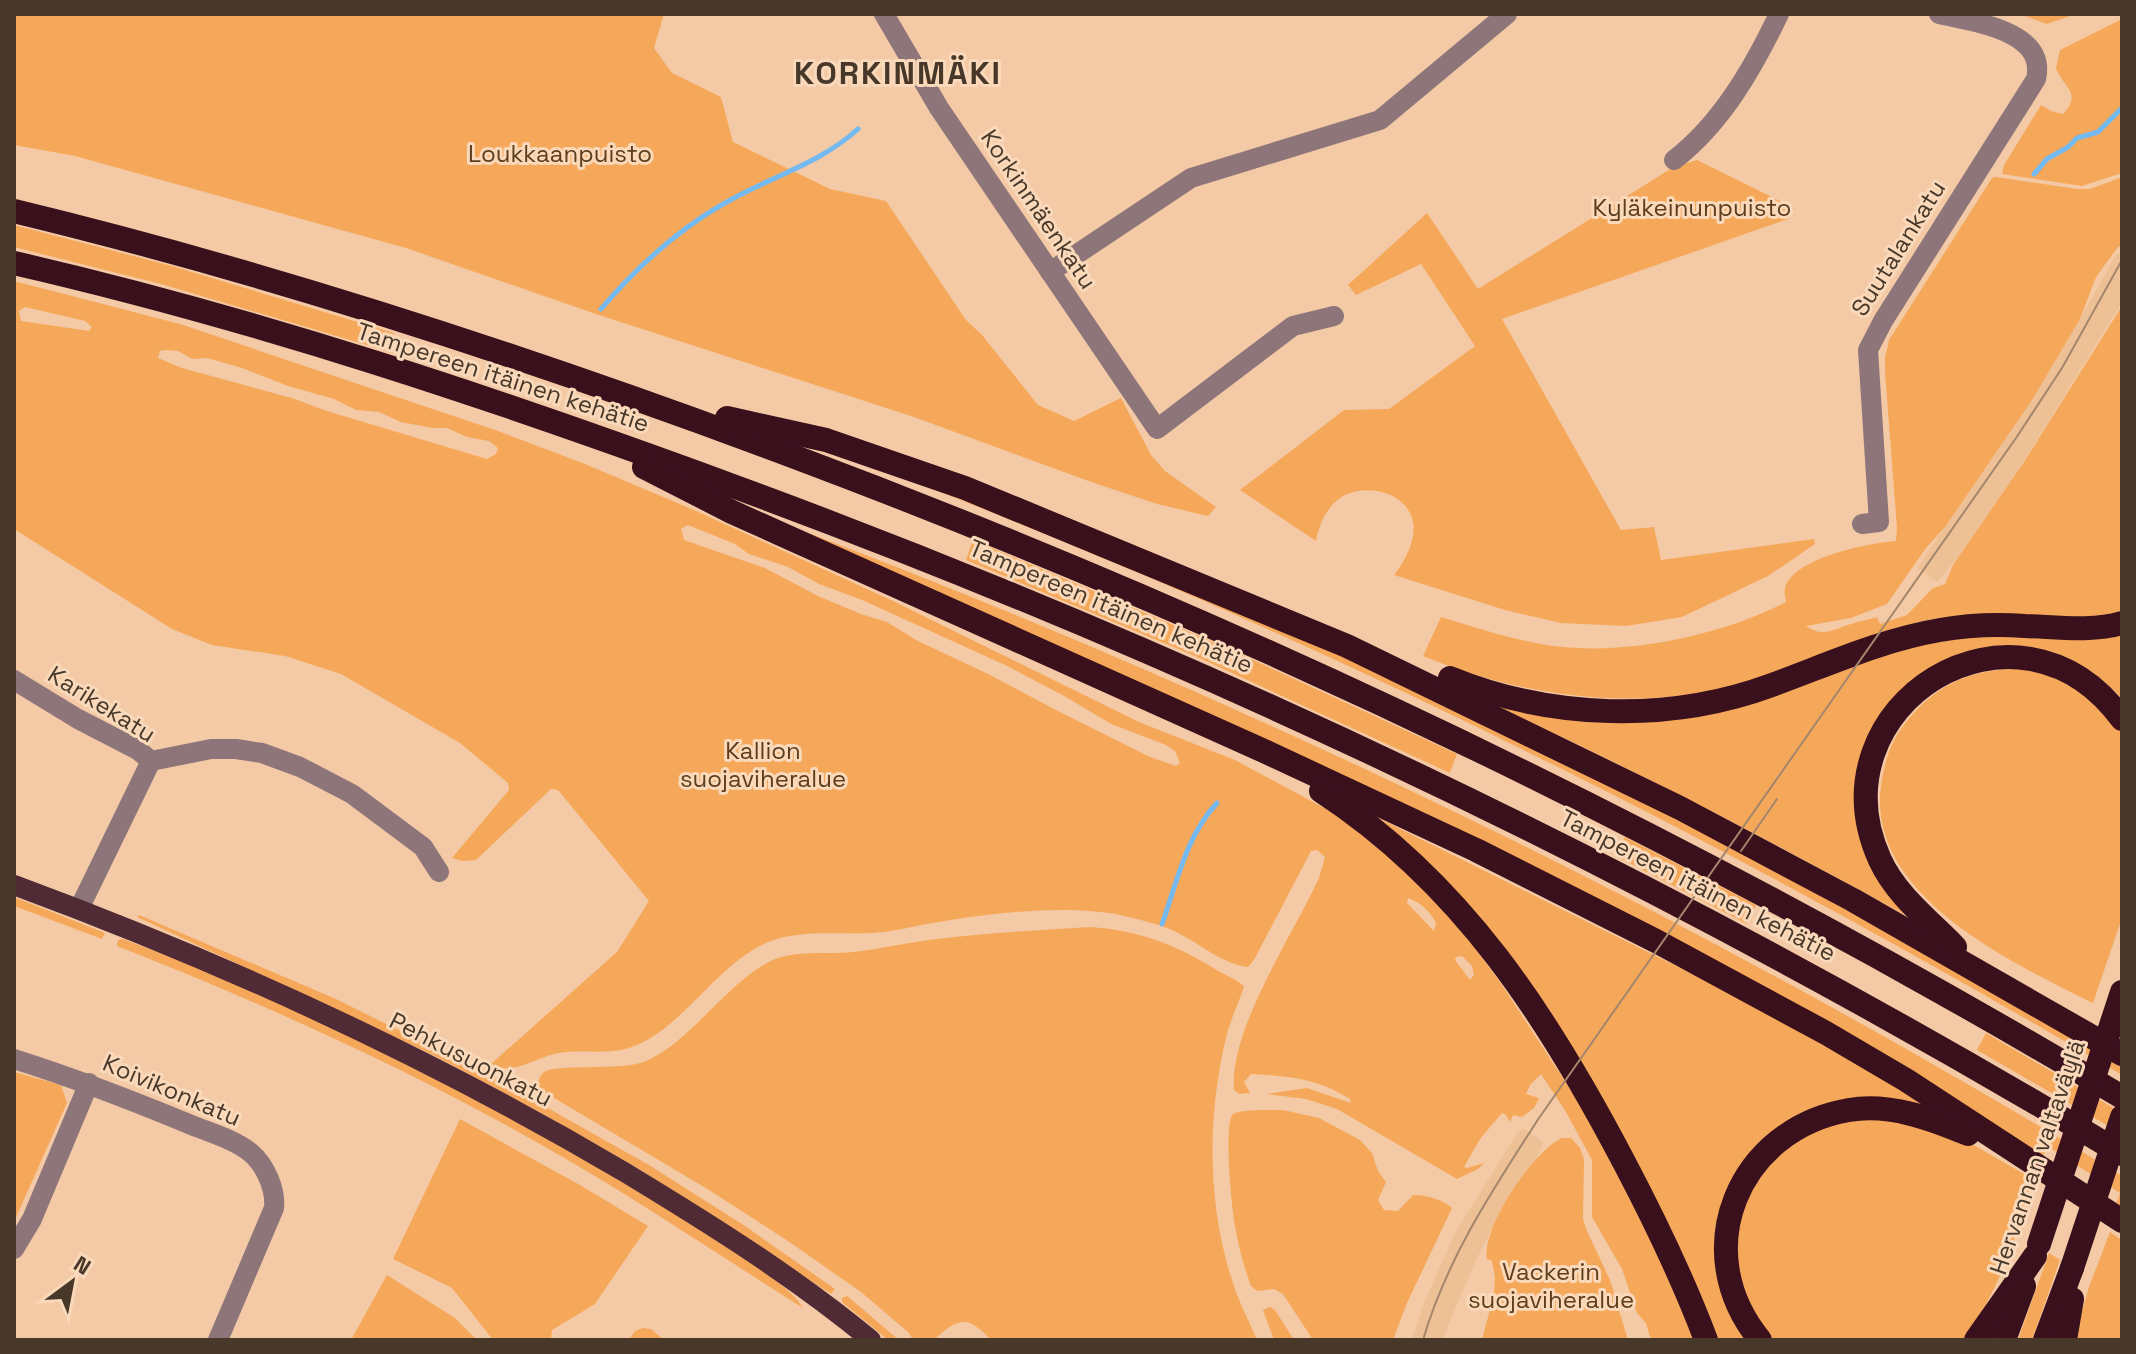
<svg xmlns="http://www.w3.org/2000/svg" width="2136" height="1354" viewBox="0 0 2136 1354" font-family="'Space Grotesk',sans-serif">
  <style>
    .built { fill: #eec095 }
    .green { fill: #f6a85a; fill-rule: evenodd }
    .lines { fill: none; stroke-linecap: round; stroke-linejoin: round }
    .stream { stroke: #74baf1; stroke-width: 5 }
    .minor { stroke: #8d757a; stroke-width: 20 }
    .major { stroke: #502b35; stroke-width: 20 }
    .highway { stroke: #3a101d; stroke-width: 24 }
    .tram { stroke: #a3866b; stroke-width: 2 }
    .highway-bridge { stroke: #3a101d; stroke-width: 24 }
    .labels { text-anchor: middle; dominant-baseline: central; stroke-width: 6; stroke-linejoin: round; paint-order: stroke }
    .park-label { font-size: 24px; fill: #5d3d1c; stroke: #fad9bb }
    .street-label { font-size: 24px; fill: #483829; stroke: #fad9bb }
    .district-label { font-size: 32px; font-weight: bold; letter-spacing: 2px; fill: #483829; stroke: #fad9bb }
  </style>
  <rect width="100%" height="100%" fill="#f3caa5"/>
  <!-- built -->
  <g class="built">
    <path d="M2117 253 2122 256V300L2119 307 2017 472 1960 555 1937 582 1917 568 2015 424 2075 328Z"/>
    <path d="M1524 1129 1543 1142 1539 1153 1502 1209 1475 1262 1442 1340H1412L1424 1303 1455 1233 1518 1132Z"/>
  </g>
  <!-- green -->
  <g class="green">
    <path d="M14 14H664L654 48 672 73 721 97 733 142 830 189 886 201 966 320 982 335 1038 405 1074 421 1121 398 1151 455 1165 471 1216 507 1208 516 1157 504 1094 483 914 417 596 314 406 248 75 156 14 145Z"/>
    <path d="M2019 14H2076L2047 24Z"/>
    <path d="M2122 19V173L2082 186 2002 174 2004 165 2041 105 2051 111 2063 114C2083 92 2063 88 2056 68L2060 50Z"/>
    <path d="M1697 160 1794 208 1788 219 1502 319 1621 530 1654 527 1661 560 1814 539 1815 544 1768 576 1682 617 1626 626 1561 623 1505 610 1394 575C1404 563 1417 539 1413 522 1407 491 1364 482 1340 498 1326 508 1319 525 1316 541L1240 490 1344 410 1389 409 1475 346 1421 264 1356 295 1348 285 1427 213 1478 289 1672 168Z"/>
    <path d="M1996 177 2077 189H2090L2122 177V246L2118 247 2096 277 2080 319 2032 400 1945 527 1926 548 1887 604 1851 618 1806 626C1823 638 1834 629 1851 624 1859 621 1868 620 1877 617L1880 624 1907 615 1933 588 1945 584 1953 565 2024 462 2122 306V611C2059 627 1991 606 1928 620 1863 634 1803 668 1738 685 1633 712 1523 697 1423 656L1441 617C1474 627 1507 638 1541 644 1616 658 1719 637 1786 602 1785 595 1783 590 1787 583 1801 557 1868 543 1896 541L1897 528 1885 372V358L1889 340 1992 178Z"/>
    <path d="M14 225 172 266 394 333 391 340 394 353 161 284 14 247Z"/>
    <path d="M14 281 180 324 498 431 585 464 694 510 893 601 1139 722 1235 760 1328 810 1347 822 1417 881 1469 940 1500 982 1576 1098 1598 1138 1652 1241 1694 1340H1651L1646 1323 1637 1313 1622 1269 1592 1217V1160L1566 1112 1541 1074 1530 1085 1526 1094 1539 1098 1534 1108 1522 1117 1513 1115 1510 1122 1506 1115 1502 1113 1480 1139 1464 1167 1467 1168 1484 1163 1478 1169 1457 1179 1337 1109 1306 1099 1267 1094 1307 1088 1351 1103 1350 1099C1317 1078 1289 1076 1251 1074L1244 1082 1250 1093 1239 1094 1234 1090C1229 1029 1293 935 1319 878L1325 857 1317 850 1311 851 1254 960 1248 967C1221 964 1197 941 1172 930 1156 923 1137 919 1120 915 1068 904 991 913 939 922 917 925 895 932 873 933 841 935 802 929 771 941 718 961 683 1029 632 1047 607 1056 578 1048 554 1054 533 1059 513 1076 491 1064L617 952 649 901 558 790 551 789 476 860 462 861 452 858 509 790 508 783 460 743 341 674 285 656 212 645 172 629 14 529ZM25 307 85 321 92 327 89 331 21 321 19 311ZM166 350 178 351 192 359 207 358 242 368 288 386 334 399 356 410 379 412 401 422 432 428H447L467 437 489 441 498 448 496 454 487 459 327 411 295 399 182 368 158 358 160 351ZM688 525 735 544 749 554 788 567 819 584 862 600 1005 665 1066 697 1111 724 1166 745 1175 751 1180 763 1176 766 1148 756 1058 711 988 674 916 640 887 622 861 614 818 596 765 568 684 540 681 529ZM1408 898C1420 902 1430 911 1436 923L1434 931 1407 903ZM1462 956 1472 966 1474 975 1470 980 1455 960 1456 957Z"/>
    <path d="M838 451 1258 615 1688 822 2122 1063V1075C1823 898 1515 737 1197 598 1078 546 958 499 838 451Z"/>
    <path d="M782 523C1247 698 1698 917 2122 1176V1209L2116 1205 2120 1193 2047 1146 2043 1156 1868 1048Z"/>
    <path d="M973 540 1225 647 1457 754 1450 773 1195 656 966 560Z"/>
    <path d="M2122 633V699C2101 676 2071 655 2040 649 1938 627 1838 723 1858 826 1864 860 1888 888 1907 916 1769 840 1631 767 1488 703L1597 720 1885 653 1952 635Z"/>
    <path d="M2020 668C2072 679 2081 691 2118 727L2122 735V918L2093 1003C2013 963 1866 895 1881 786 1884 766 1889 745 1901 729 1933 685 1966 671 2020 668Z"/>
    <path d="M1354 806 1769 1012 1941 1111 1815 1109 1786 1122 1758 1146 1723 1209 1746 1340H1715L1555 1022Z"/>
    <path d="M1625 837 1756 905 1747 924 1616 856Z"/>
    <path d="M14 897 105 933 102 939 14 906Z"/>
    <path d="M139 915 336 999 489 1075 649 1165 745 1226 835 1289 831 1294 644 1172 543 1114 433 1055 137 917Z"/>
    <path d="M1090 927C1136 930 1172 943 1212 967 1222 974 1235 978 1244 986 1239 1003 1230 1020 1226 1038 1207 1117 1207 1205 1233 1283 1239 1302 1249 1321 1257 1340H991C968 1315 958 1317 934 1340H913L909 1333 861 1292 788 1241 709 1190 539 1089C538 1083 538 1077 544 1072 555 1064 618 1070 640 1063 684 1050 726 983 769 962 793 949 826 955 853 952 881 949 909 942 937 939 988 933 1039 930 1090 927Z"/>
    <path d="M123 939C329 1016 528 1119 712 1238 735 1253 792 1286 803 1308 722 1257 644 1204 561 1156 419 1074 270 1006 117 946L118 940Z"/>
    <path d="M1986 1033 2122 1113V1134L1977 1050Z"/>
    <path d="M14 1072 61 1085 67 1103 14 1222Z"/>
    <path d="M1283 1110 1319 1118 1360 1140 1372 1153 1378 1171 1386 1182 1378 1200 1384 1210 1398 1211 1413 1195C1427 1195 1442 1199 1452 1208L1407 1303 1393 1340H1313L1283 1294 1274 1289 1257 1291 1251 1286C1244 1267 1238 1246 1235 1226 1232 1210 1223 1124 1233 1114 1239 1109 1273 1110 1283 1110Z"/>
    <path d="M1890 1118 1970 1143 2033 1179C2015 1239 2000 1290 1963 1340H1771C1757 1319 1744 1299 1738 1274 1724 1214 1766 1146 1822 1125 1842 1118 1869 1120 1890 1118Z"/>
    <path d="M460 1119 580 1185 648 1226 595 1304 552 1330 551 1340H493L452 1288 393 1259Z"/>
    <path d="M1562 1138H1571L1580 1148 1584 1160 1583 1218 1586 1229 1610 1280 1628 1340H1482L1494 1294 1495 1277 1492 1261 1487 1259C1481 1228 1534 1150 1562 1138Z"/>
    <path d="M2110 1232 2122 1240V1340H2074L2089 1287Z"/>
    <path d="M2049 1253 2060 1260 2032 1340H2018Z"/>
    <path d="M387 1275 455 1318 477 1340H351Z"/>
    <path d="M847 1296 899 1340H888L842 1302V1298Z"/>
    <path d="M1270 1307 1275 1310 1294 1340H1274L1263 1310Z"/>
    <path d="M643 1328 651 1329 664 1340H629L635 1331Z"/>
  </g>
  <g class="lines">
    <!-- stream -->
    <g class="stream">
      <path d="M2034 174 2047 159 2068 147 2077 138 2098 132 2122 108"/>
      <path d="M601 309C636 268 676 231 723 204 767 178 820 164 858 129"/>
      <path d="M1162 924C1177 882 1186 836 1217 803"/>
    </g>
    <!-- minor -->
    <g class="minor">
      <path d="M884 14 939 108 1157 429 1293 326 1334 316"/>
      <path d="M1674 160C1722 123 1753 68 1779 14"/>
      <path d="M1050 272 1191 178 1380 120 1507 14"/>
      <path d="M1862 524 1879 522 1868 350 1883 321 2036 79C2047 31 1974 22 1939 14"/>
      <path d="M14 680 78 719 138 750 151 761 79 909"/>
      <path d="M151 761 211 749H236L262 753 300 767 352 794 423 847 439 872"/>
      <path d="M14 1059C74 1078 131 1100 189 1124 208 1132 234 1139 251 1153 265 1165 276 1189 274 1208L218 1340"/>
      <path d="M14 1249 32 1219 89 1083"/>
    </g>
    <!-- major -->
    <path class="major" d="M14 885C225 963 432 1058 626 1173 710 1224 795 1277 871 1340"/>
    <!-- highway -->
    <g class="highway">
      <path d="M14 211C279 275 539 361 795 457 1256 630 1699 845 2122 1097"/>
      <path d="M14 263C258 319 496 399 730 485 1215 663 1679 888 2122 1154"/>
      <path d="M727 418 826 440 965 488 1347 646 1680 808 1853 900 2122 1054"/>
      <path d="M644 467 732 512 1264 751 1476 850 1656 941 1826 1033 1906 1080 2122 1221"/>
      <path d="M1450 678C1551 719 1669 723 1772 685 1827 665 1881 640 1940 630 1968 625 1996 624 2025 626 2057 627 2091 632 2122 623"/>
      <path d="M1321 791C1462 883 1548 1017 1625 1164 1655 1221 1683 1279 1706 1340"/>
      <path d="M1955 947C1929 920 1896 895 1880 860 1810 705 2017 576 2122 719"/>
      <path d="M1760 1340C1687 1251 1738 1129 1849 1110 1890 1103 1932 1119 1968 1134"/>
      <path d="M1976 1340 2035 1256"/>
      <path d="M2004 1340 2024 1286"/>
      <path d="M2045 1340 2072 1268"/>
      <path d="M2065 1340 2072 1299"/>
    </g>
    <!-- tram -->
    <g class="tram">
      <path d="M1741 851 1777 799"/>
      <path d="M1423 1340C1447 1258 1493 1189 1539 1118L2016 438 2062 368 2122 260"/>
    </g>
    <!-- highway-bridge -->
    <g class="highway-bridge">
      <path d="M2039 1244 2122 992"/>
      <path d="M2072 1268 2122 1117"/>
    </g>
  </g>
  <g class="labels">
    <!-- park labels -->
    <g class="park-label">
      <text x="560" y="153">Loukkaanpuisto</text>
      <text x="1692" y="207">Kyläkeinunpuisto</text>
      <text x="763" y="750">Kallion<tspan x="763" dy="28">suojaviheralue</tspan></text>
      <text x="1551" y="1271">Vackerin<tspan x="1551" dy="28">suojaviheralue</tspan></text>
    </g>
    <!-- street labels -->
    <g class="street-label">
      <text transform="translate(1039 209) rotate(56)">Korkinmäenkatu</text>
      <text transform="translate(1898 248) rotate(-58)">Suutalankatu</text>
      <text transform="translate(503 377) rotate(18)">Tampereen itäinen kehätie</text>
      <text transform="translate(1111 606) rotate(23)">Tampereen itäinen kehätie</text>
      <text transform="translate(102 704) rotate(32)">Karikekatu</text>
      <text transform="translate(1698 885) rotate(27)">Tampereen itäinen kehätie</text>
      <text transform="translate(471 1059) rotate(27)">Pehkusuonkatu</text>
      <text transform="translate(172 1090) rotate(23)">Koivikonkatu</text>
      <text transform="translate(2037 1157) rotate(-71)">Hervannan valtaväylä</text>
    </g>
    <!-- district labels -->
    <g class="district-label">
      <text x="898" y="73">KORKINMÄKI</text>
    </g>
  </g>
  <!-- border -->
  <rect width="2136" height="1354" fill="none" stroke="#483829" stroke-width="32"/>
  <!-- north arrow -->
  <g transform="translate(72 1282) rotate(32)" stroke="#fad9bb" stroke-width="6" paint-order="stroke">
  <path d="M0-6L14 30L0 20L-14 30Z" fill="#483829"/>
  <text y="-12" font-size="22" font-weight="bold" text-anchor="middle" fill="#483829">N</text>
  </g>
</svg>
